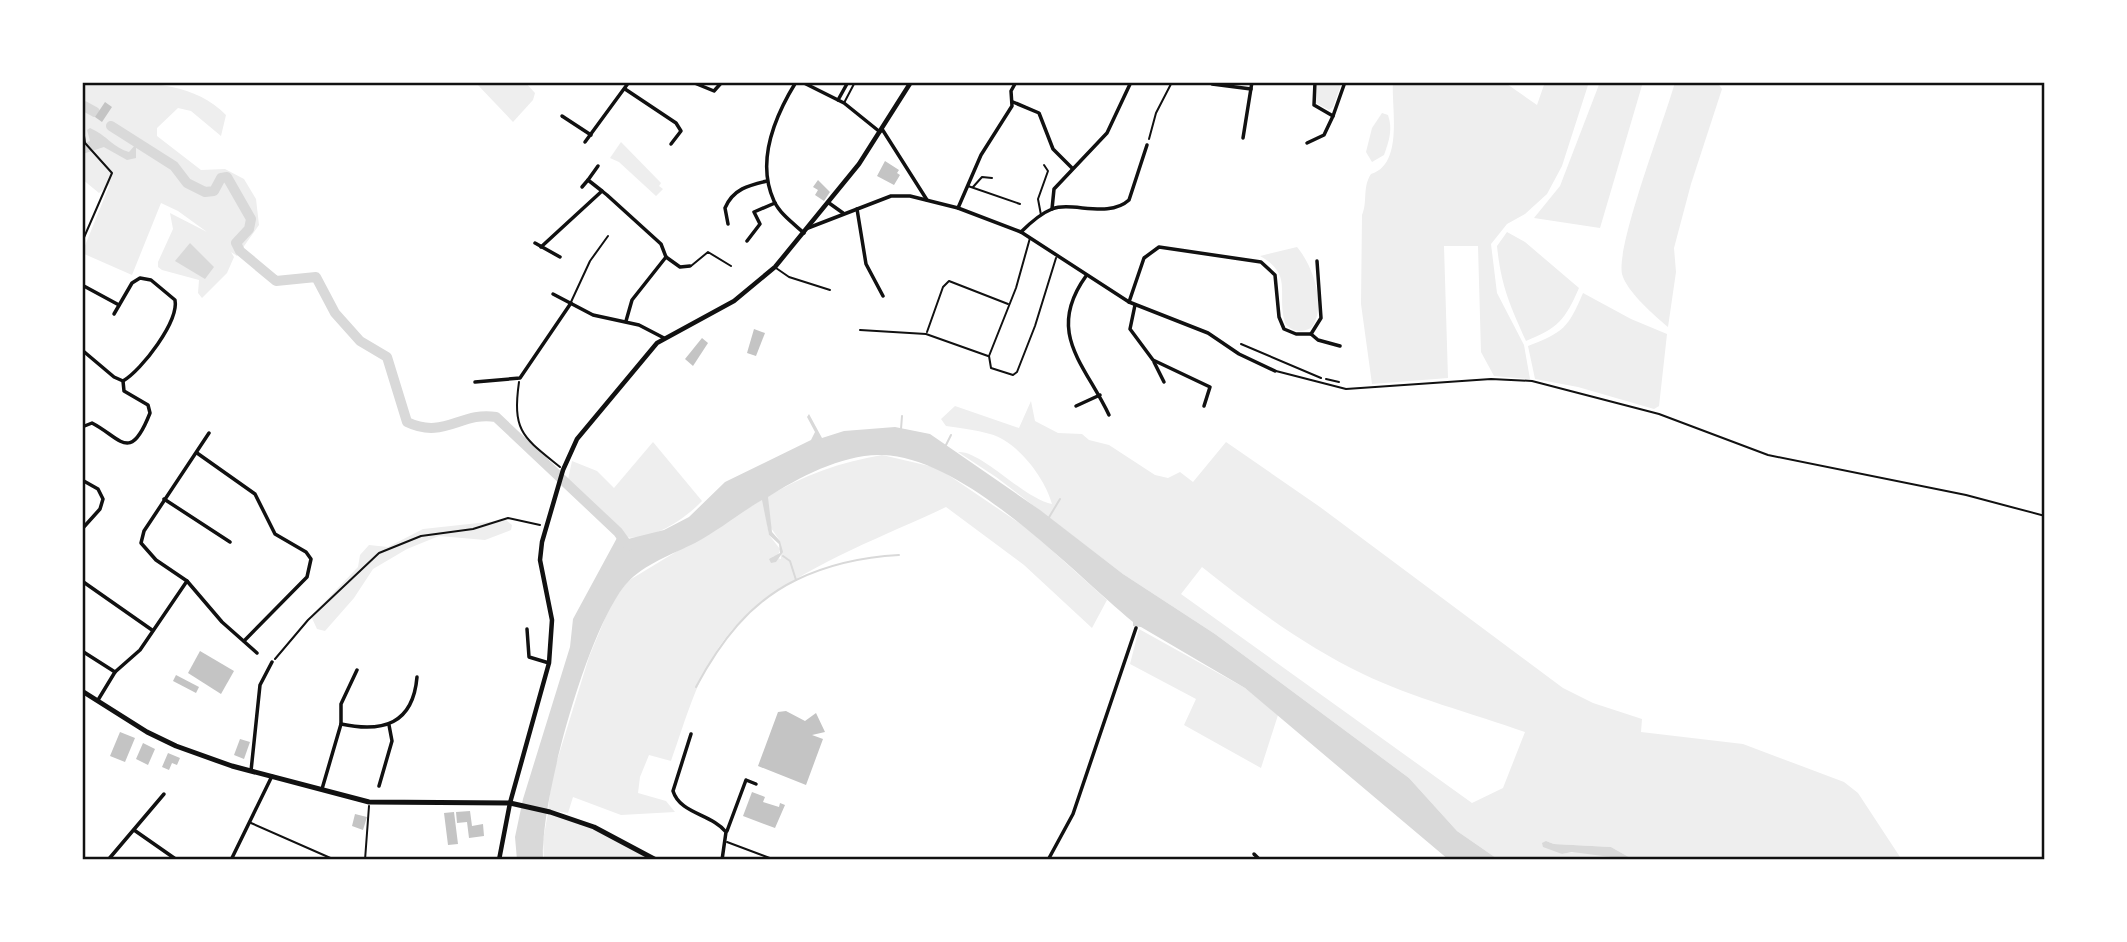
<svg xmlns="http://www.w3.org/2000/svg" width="2127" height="942" viewBox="0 0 2127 942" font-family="Barlow,sans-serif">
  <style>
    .green { fill: #eee; fill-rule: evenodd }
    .water { fill: #d9d9d9 }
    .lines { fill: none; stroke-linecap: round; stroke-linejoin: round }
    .stream { stroke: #d9d9d9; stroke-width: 2 }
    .river { stroke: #d9d9d9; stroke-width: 10 }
    .building { fill: #c4c4c4 }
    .path { stroke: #111; stroke-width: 2 }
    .service { stroke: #111; stroke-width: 2 }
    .minor { stroke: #111; stroke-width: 3.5 }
    .secondary { stroke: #111; stroke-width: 4.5 }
    .primary { stroke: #111; stroke-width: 5 }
    .neatline { fill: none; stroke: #111; stroke-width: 2.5 }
  </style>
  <rect width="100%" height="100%" fill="#fff"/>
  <!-- green -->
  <g class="green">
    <path d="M82 82C130 82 190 78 226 115L221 136 191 111 178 108 157 128V136L201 170 225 169 244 179 256 199 259 225 237 256 231 252 234 257 227 273 202 298 198 293 199 280 162 270 158 267V262L173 229 170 213 207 232 178 211 161 203 132 275 82 253 110 184 99 193 82 179Z"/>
    <path d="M475 82H525L535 93 533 100 513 122Z"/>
    <path d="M1317 82H1342L1333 107 1329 110 1316 103Z"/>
    <path d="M1393 82H1504L1537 105 1545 82H1589L1562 166 1547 194 1525 214 1507 224 1491 244 1497 293 1524 345 1530 379 1494 376 1481 352 1478 246H1444L1448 378 1372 384 1361 304 1362 215C1368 201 1362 188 1371 174 1404 164 1391 107 1393 82Z"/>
    <path d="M1600 82H1643L1600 228 1534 218 1560 186Z"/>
    <path d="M1675 82H1717L1722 89 1691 184 1674 248 1676 272 1668 327C1654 315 1627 292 1622 274 1616 245 1665 119 1675 82Z"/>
    <path d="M1382 113 1388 115C1393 129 1389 141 1384 155L1372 162 1366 152 1372 128Z"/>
    <path d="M621 142 661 183 659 186 663 189 656 196 619 162 610 158Z"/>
    <path d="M1507 232 1525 242 1579 288C1565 320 1558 328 1526 341 1510 305 1501 286 1497 246Z"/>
    <path d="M1297 247C1312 264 1328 307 1311 328 1301 333 1292 332 1285 323 1276 293 1294 275 1260 256Z"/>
    <path d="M1583 293 1631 319 1667 334 1659 406 1654 409 1578 387 1535 379 1528 346C1564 332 1568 328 1583 293Z"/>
    <path d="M1031 401 1035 421 1058 433 1082 434 1089 440 1109 445 1155 475 1168 478 1180 472 1193 482 1226 442 1320 507 1563 688 1593 703 1642 719 1641 732 1743 744 1844 782 1858 793 1902 860H1634L1611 847 1554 844 1546 841 1562 854C1579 850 1601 852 1616 860H1499L1457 831 1409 778 1215 634 1123 574 996 477 958 452C981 450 1024 499 1052 504 1045 478 1017 441 990 434 976 430 960 428 946 426L941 419 955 406 1019 428ZM1202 567C1252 607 1305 646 1363 674 1410 697 1474 714 1525 732L1503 788 1472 803 1181 594Z"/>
    <path d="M653 442 702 501C683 521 648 544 618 536V532L567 484 572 461 597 471 614 488Z"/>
    <path d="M882 455 938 468 1028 529 1107 600 1092 628 1024 565 946 507C875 541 770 577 724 640 697 676 686 719 671 761L649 755 640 777 638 793 666 801 675 812 621 815 573 797 568 813 548 810 552 777 589 657 611 604 628 581 763 499 769 535 780 549 778 556 772 557 781 559 780 541 771 528 767 497C803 475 841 462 882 455Z"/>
    <path d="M506 520 512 525 511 530 485 540 439 536 407 549 373 569 354 598 325 631 317 629 311 616 358 567 360 555 369 545 388 547 423 529Z"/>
    <path d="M1139 629 1245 688 1278 715 1261 768 1184 725 1196 699 1130 664Z"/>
    <path d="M548 813 587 825 654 860H544L543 840Z"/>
  </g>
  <!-- water -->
  <g class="water">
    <path d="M90 128C105 134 115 149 129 152L136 144V158L127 160 102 146 92 148 87 130Z"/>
    <path d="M190 243 214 267 205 279 175 261Z"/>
    <path d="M809 414 822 438 844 431 895 427 930 434 1040 510 1123 574 1215 634 1409 778 1457 831 1499 860H1449L1245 688 1141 627 1133 626V622C1070 570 966 458 883 455 845 453 799 477 768 497L772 532 780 541 783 552 776 562 771 563 769 559 780 553 779 544 769 535 762 500C740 513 719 530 695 543 673 554 644 564 627 583 588 627 540 801 543 860H517L515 837 523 799 570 647 573 619 618 536 628 539 664 530 689 517 725 482 811 440 815 432 807 417Z"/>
    <path d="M1546 841 1554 844 1611 847 1634 860 1572 852 1562 854 1543 847 1542 843Z"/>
  </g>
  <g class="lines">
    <!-- stream -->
    <g class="stream">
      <path d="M901 429 902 416"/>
      <path d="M945 447 951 435"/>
      <path d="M1048 519 1060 499"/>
      <path d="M796 580C829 564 862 557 899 555"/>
      <path d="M696 687C720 642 749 603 796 580L790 561 783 556"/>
    </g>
    <!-- river -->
    <g class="river">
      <path d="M84 106 95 112"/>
      <path d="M111 126 174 166 187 183 205 192 214 191 221 178 227 177 251 219 249 229 236 243 240 251 276 281 316 277 335 313 360 341 387 357 407 422C444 440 461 411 496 417L618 532 628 546"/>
      <path d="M82 149 103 142"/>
    </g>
  </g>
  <!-- building -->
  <g class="building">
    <path d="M105 102 112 107 102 122 95 117Z"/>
    <path d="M885 161 899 170 897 173 900 175 894 185 877 176Z"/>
    <path d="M818 180 830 192 824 201 815 195 818 190 813 187Z"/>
    <path d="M754 329 765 333 756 356 747 353Z"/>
    <path d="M702 338 708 343 693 366 685 359Z"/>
    <path d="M200 651 234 671 221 694 188 673Z"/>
    <path d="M176 675 199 687 196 693 173 681Z"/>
    <path d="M786 711 805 721 816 713 825 732 812 735 823 739 806 785 758 766 778 712Z"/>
    <path d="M120 732 135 738 125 762 110 756Z"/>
    <path d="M240 739 250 742 244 759 234 755Z"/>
    <path d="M143 743 155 749 148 765 136 759Z"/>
    <path d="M168 753 180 758 177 765 172 763 169 770 162 767Z"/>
    <path d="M752 792 765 797 763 802 779 807 780 803 785 805 775 828 743 816Z"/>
    <path d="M470 811 472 826 483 824 484 836 469 838 467 822 457 823 456 812Z"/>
    <path d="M454 812 458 844 448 845 444 813Z"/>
    <path d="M355 814 367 817 363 830 352 826Z"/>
  </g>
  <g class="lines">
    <!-- path -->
    <g class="path">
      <path d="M1149 139 1156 113 1172 82"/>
      <path d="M1241 344 1321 378"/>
      <path d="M1326 379 1339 382"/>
      <path d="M519 382C512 432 523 437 560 467"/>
      <path d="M275 659 308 620 379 553 421 536 473 529 508 518 540 525"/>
      <path d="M365 860 369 806"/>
    </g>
    <!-- service -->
    <g class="service">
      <path d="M844 103 855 82"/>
      <path d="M968 186 1020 204"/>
      <path d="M973 187 982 177 992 178"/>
      <path d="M1041 215 1038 199 1048 171 1044 165"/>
      <path d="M1030 238 1016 288 989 356 991 368 1013 375 1017 372 1035 326 1056 258"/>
      <path d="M82 242 112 173 85 143 83 129"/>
      <path d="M691 266 708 252 731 266"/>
      <path d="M776 268 789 277 830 290"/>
      <path d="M571 302 590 261 608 236"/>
      <path d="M860 330 926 334 988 356"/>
      <path d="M927 332 943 287 949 281 1008 304"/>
      <path d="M1276 371 1346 389 1491 379 1532 381 1659 414 1768 455 1966 495 2045 516"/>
      <path d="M251 823 335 860"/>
      <path d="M727 842 775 860"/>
    </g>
    <!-- minor -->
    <g class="minor">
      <path d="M692 82 714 91 722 82"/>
      <path d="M796 82C775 116 756 162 774 201 780 214 794 224 804 233"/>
      <path d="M802 82 844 103 880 132"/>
      <path d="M1315 82 1314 105 1333 116 1345 82"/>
      <path d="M1212 84 1251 89"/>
      <path d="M625 89 676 123 681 131 671 144"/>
      <path d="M838 100 848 82"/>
      <path d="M1013 102 1039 113 1053 149 1072 168"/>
      <path d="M562 116 591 135"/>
      <path d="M882 129 927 200"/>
      <path d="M1243 138 1252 82"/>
      <path d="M585 142 629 82"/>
      <path d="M1307 143 1324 135 1333 116"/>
      <path d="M598 166 588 180 602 191"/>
      <path d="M582 187 588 180"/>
      <path d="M829 203 843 213"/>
      <path d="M958 208 981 155 1012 106 1011 91 1016 82"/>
      <path d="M857 209 866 264 883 296"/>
      <path d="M1052 209 1054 189 1107 133 1131 82"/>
      <path d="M728 224 725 208C733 189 749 185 767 181"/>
      <path d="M808 228 891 196H910L958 208 1021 232 1129 302 1208 333 1239 354 1275 371"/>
      <path d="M1021 232C1029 224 1042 213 1052 209 1072 201 1108 219 1129 200L1147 145"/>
      <path d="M747 241 760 224 754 212 775 203"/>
      <path d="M535 243 560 257"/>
      <path d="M541 247 602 191 607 195 661 244 666 257 632 300 626 321"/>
      <path d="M666 257 680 267 690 266"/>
      <path d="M1086 276C1045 333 1085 364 1109 415"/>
      <path d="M82 285 119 305"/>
      <path d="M553 294 593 315 639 325 664 338"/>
      <path d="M1129 302 1144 258 1159 247 1261 262 1275 275 1279 317 1284 329 1296 334H1311L1318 340 1340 346"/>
      <path d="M1135 305 1130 329 1153 360 1210 387 1204 406"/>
      <path d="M114 314 132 283 140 278 151 280 175 300C179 321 142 370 123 381"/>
      <path d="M1311 334 1321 318 1317 261"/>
      <path d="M82 350 114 377 123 381 124 391 148 405 150 413C130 464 121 438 92 423L82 427"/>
      <path d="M1154 362 1164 382"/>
      <path d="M475 382 520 378 571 303"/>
      <path d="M1076 406 1100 395"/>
      <path d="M209 433 144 531 141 543 156 560 187 581 222 622 257 653"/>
      <path d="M197 453 255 494 275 534 306 552 311 559 307 577 244 641"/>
      <path d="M82 480 98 489 103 499 100 509 82 529"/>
      <path d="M164 499 230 542"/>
      <path d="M82 581 152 630"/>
      <path d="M527 629 529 657 549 663"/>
      <path d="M82 651 115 672"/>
      <path d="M98 700 115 672 140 650 187 581"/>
      <path d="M341 724C383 733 413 724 417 677"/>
      <path d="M691 734 673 791C680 814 712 814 726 832L722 860"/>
      <path d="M251 771 260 685 272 662"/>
      <path d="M379 786 392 741 389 725"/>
      <path d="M322 789 341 724V704L357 670"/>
      <path d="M134 830 177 860"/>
      <path d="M727 831 746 780 756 784"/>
      <path d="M1254 854 1260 860"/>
      <path d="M108 860 164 794"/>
      <path d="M231 860 272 776"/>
      <path d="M1048 860 1073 814 1136 628"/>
    </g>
    <!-- secondary -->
    <path class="secondary" d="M499 860 510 803 549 663 552 620 540 560 542 542 563 470 577 439 657 343 734 301 775 267 859 164 911 82"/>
    <!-- primary -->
    <path class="primary" d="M82 691 147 732 176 746 232 766 369 802 510 803 550 812 594 827 656 860"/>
  </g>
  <!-- border -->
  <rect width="2127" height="942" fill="none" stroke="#ffffff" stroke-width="168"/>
  <rect x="84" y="84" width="1959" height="774" class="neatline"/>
</svg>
